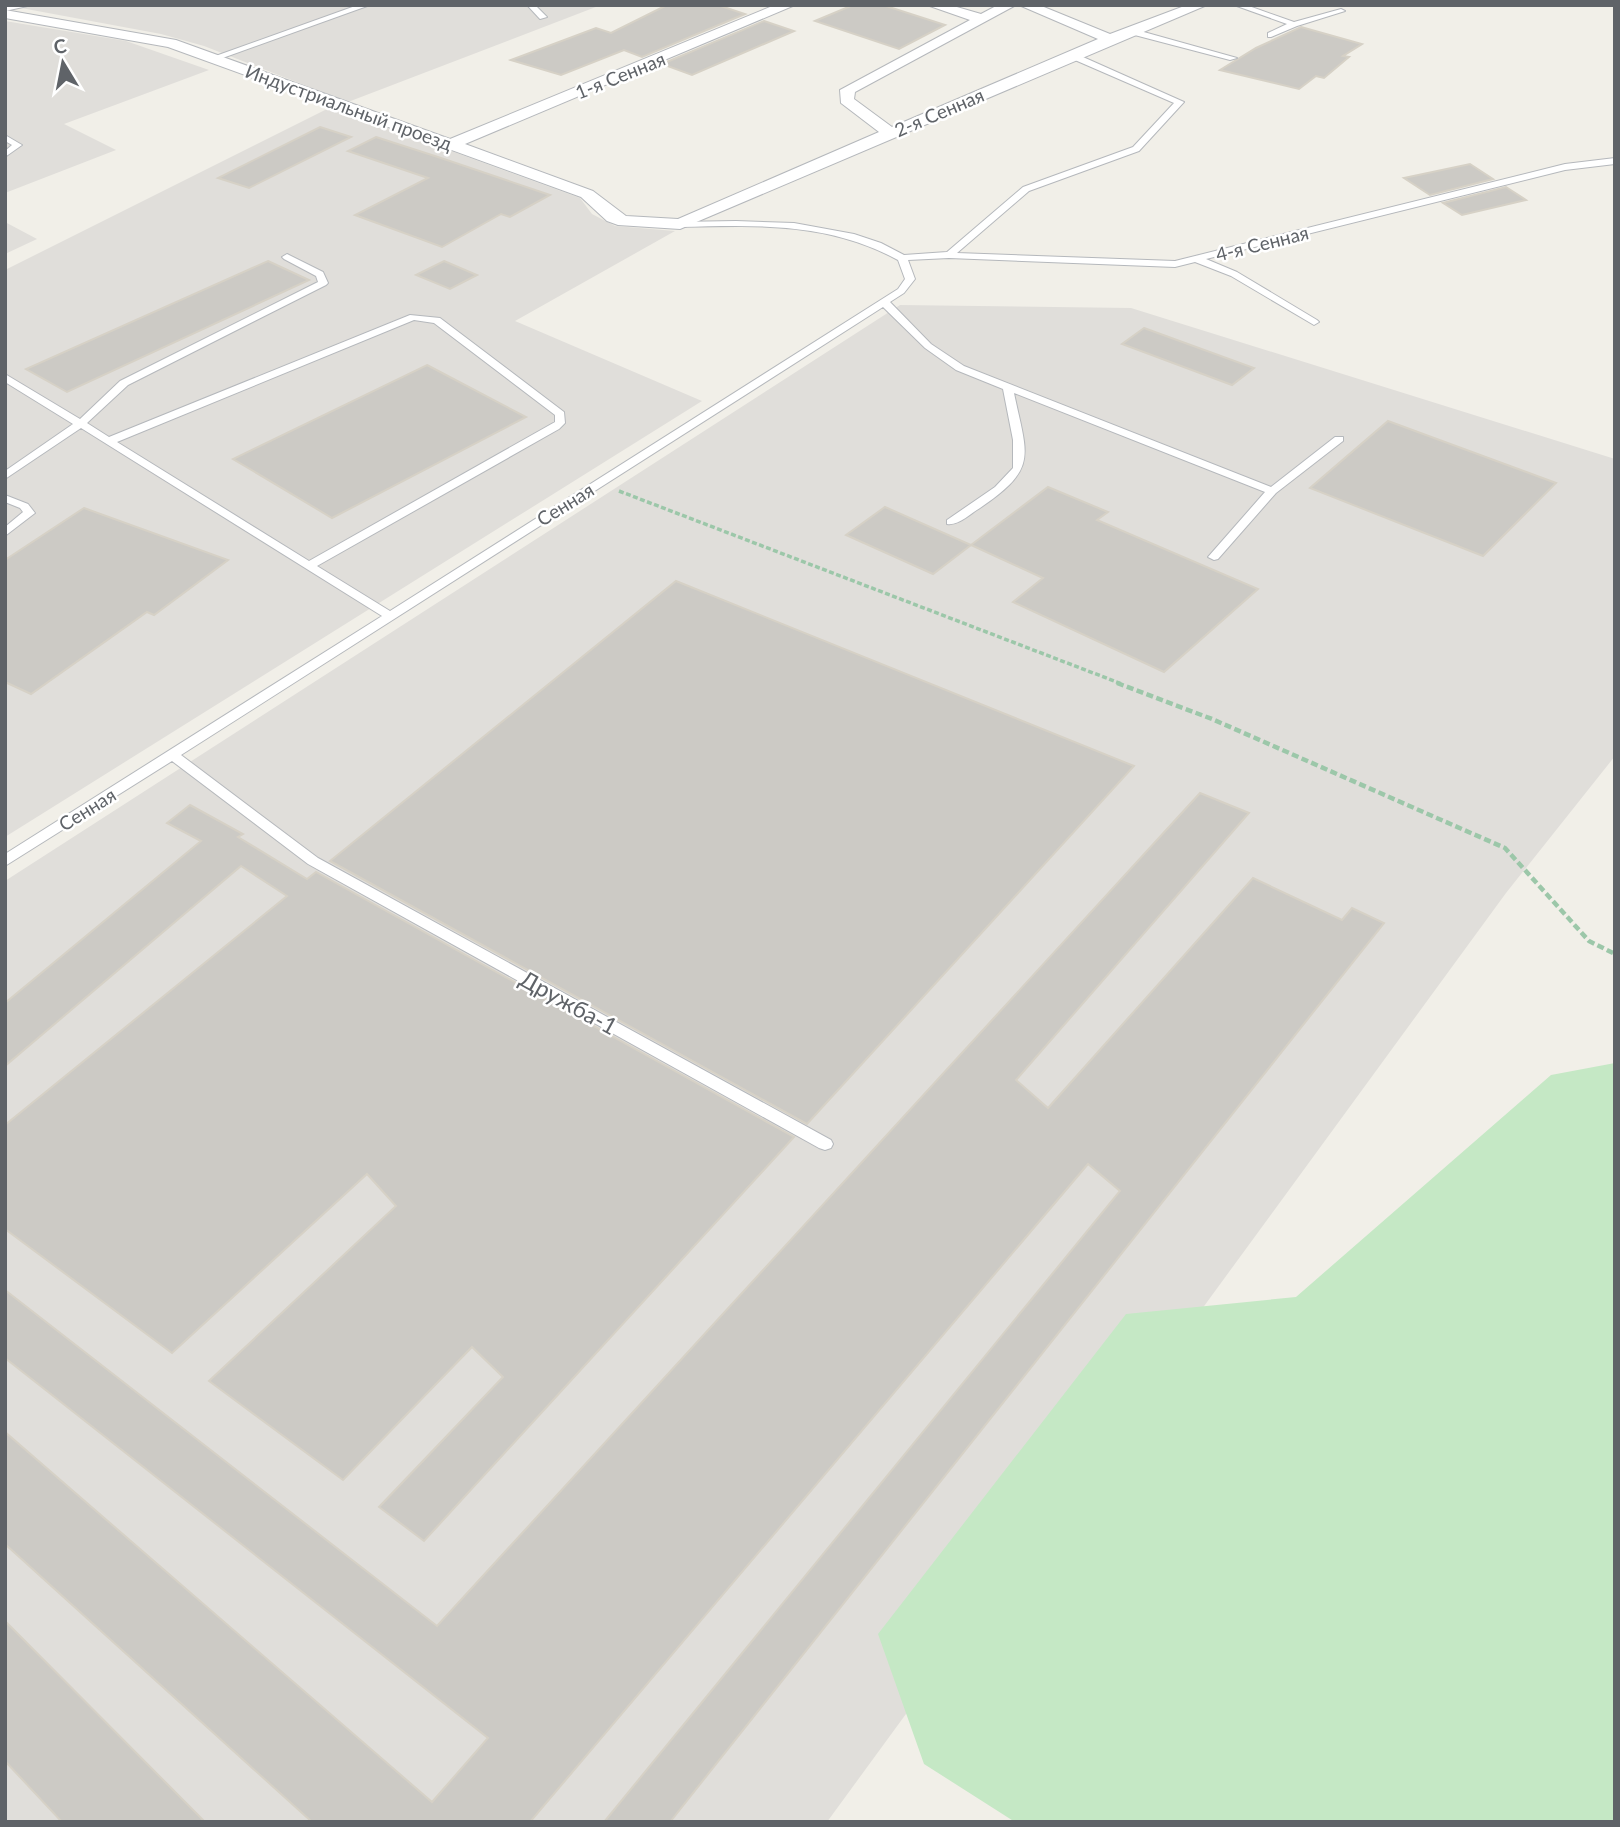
<svg xmlns="http://www.w3.org/2000/svg" width="1620" height="1827" viewBox="0 0 1620 1827" font-family="Lato,sans-serif">
  <style>
    .industrial { fill: #e0deda }
    .green { fill: #c5e8c5 }
    .building { fill: #cccac5; stroke: #d6d1c6; stroke-width: 2 }
    .lines { fill: none; stroke-linecap: round; stroke-linejoin: round }
    .lane-casing { stroke: #b5b8bc; stroke-width: 2 }
    .street-casing { stroke: #b5b8bc; stroke-width: 2 }
    .path-far1 { stroke: #9cc7a9; stroke-width: 3.5; stroke-dasharray: 5 2.5; stroke-linecap: butt }
    .path { stroke: #9cc7a9; stroke-width: 4.5; stroke-dasharray: 7 3.5; stroke-linecap: butt }
    .lane { fill: #fff; fill-rule: evenodd }
    .street { fill: #fff; fill-rule: evenodd }
    .labels { text-anchor: middle; dominant-baseline: central; stroke-width: 5; stroke-linejoin: round; paint-order: stroke }
    .far-street-label { font-size: 19px; fill: #5f6368; stroke: #fff }
    .street-label { font-size: 23px; fill: #5f6368; stroke: #fff }
  </style>
  <rect width="100%" height="100%" fill="#f1efe8"/>
  <!-- industrial -->
  <g class="industrial">
    <path d="M5 5H601L348 102 204 46 161 34Z"/>
    <path d="M5 21 126 41 209 70 64 124 116 150 5 193Z"/>
    <path d="M331 107 580 198 592 214 615 226 675 231 515 321 702 401 5 837V270Z"/>
    <path d="M5 222 37 239 5 254Z"/>
    <path d="M900 305 1131 308 1615 459V756L1506 893 827 1822H5V881Z"/>
  </g>
  <!-- green -->
  <path class="green" d="M1615 1063V1822H1015L924 1764 878 1634 1126 1314 1296 1297 1551 1075Z"/>
  <!-- building -->
  <g class="building">
    <path d="M667 5H718L745 14 642 57 624 50 561 75 511 60 596 28 611 33Z"/>
    <path d="M853 5H883L945 25 899 49 815 21Z"/>
    <path d="M764 21 794 31 692 75 662 64Z"/>
    <path d="M1301 27 1362 44 1343 56 1349 57 1324 78 1316 76 1299 89 1220 70 1256 48Z"/>
    <path d="M320 127 351 137 249 188 218 178Z"/>
    <path d="M376 137 441 158 550 195 510 217 501 214 442 247 355 215 428 178 348 151Z"/>
    <path d="M1470 164 1493 179 1430 195 1404 178Z"/>
    <path d="M1506 187 1526 200 1462 215 1443 203Z"/>
    <path d="M268 261 309 280 67 392 26 369Z"/>
    <path d="M444 261 477 275 450 289 416 275Z"/>
    <path d="M1144 328 1254 368 1232 385 1122 344Z"/>
    <path d="M427 365 526 417 332 518 233 459Z"/>
    <path d="M1388 421 1556 483 1483 556 1310 488Z"/>
    <path d="M1048 487 1108 512 1097 520 1258 589 1164 672 1013 602 1043 578 971 545Z"/>
    <path d="M885 507 971 545 933 574 846 535Z"/>
    <path d="M84 508 228 560 154 615 147 612 31 694 5 682V560Z"/>
    <path d="M676 581 1134 766 807 1124 330 861Z"/>
    <path d="M1200 793 1249 813 1016 1080 1048 1108 1253 878 1342 920 1352 908 1384 923 670 1822H604L1120 1191 1088 1164 530 1822H312L5 1544V1432L432 1802 488 1738 5 1358V1290L437 1626Z"/>
    <path d="M190 805 243 834 238 837 307 879 316 872 794 1137 424 1541 379 1507 503 1377 472 1347 343 1480 209 1381 396 1206 367 1174 172 1353 5 1229V1125L287 896 241 866 5 1066V1003L201 841 167 823Z"/>
    <path d="M5 1621 205 1822H62L5 1761Z"/>
  </g>
  <g class="lines">
    <defs>
      <g id="lane">
        <path d="M14 5H32L5 11V7Z"/>
        <path d="M358 5H370L217 60 210 58Z"/>
        <path d="M527 5H535L547 17 540 19Z"/>
        <path d="M1234 5H1246L1294 22 1341 9 1345 11 1297 26 1271 37H1268V33L1287 24Z"/>
        <path d="M1127 29H1133L1237 58 1230 60 1127 33Z"/>
        <path d="M1068 53H1074L1184 102 1139 151 1029 191 957 253 1175 261 1565 164 1615 158V164L1565 170 1206 259 1237 272 1317 320 1319 322 1314 325 1231 276 1195 262 1175 267 949 258 908 260 915 279 904 293 890 302 931 344 964 366 1271 487 1335 437H1343V441L1276 493 1218 559 1214 560 1208 557 1265 492 1014 393C1027 456 1039 468 980 508 970 514 958 526 947 524V520L995 487 1013 468V440L1003 389 956 370 925 348 883 307 181 755 318 858 831 1140 833 1144 831 1148 825 1150 819 1148 308 864 172 761 5 866V854L382 616 81 428 5 479V471L73 424 5 382V374L80 419 120 381 318 282 316 276 284 259 282 257 287 254 323 272 328 283 326 285 128 385 87 423 109 437 410 315 440 318 564 412 565 423 559 429 317 566 390 611 898 289 905 279 898 260C828 222 757 225 680 227L677 226V222L736 221 794 223 854 234 881 243 904 255 947 252 1023 187 1133 147 1174 103 1068 57ZM414 320 434 323 555 415V422L309 561 117 442Z"/>
        <path d="M5 135 22 145 5 157V151L12 145 5 141Z"/>
        <path d="M5 495 28 504 35 513 5 536V527L23 512 20 508 5 502Z"/>
      </g>
      <path id="street" d="M775 5H795L465 144 593 191 626 216 678 219 879 132 841 103 840 90 970 20 927 5H950L981 14 998 5H1016L855 92 854 99 892 127 1098 39 1019 5H1039L1110 34 1187 5H1207L680 229 618 225 607 221 581 197 168 47 5 18V10L176 40 450 139Z"/>
    </defs>
    <!-- lane casing -->
    <use href="#lane" class="lane-casing"/>
    <!-- street casing -->
    <use href="#street" class="street-casing"/>
    <!-- path-far1 -->
    <path class="path-far1" d="M619 491 1122 684"/>
    <!-- path -->
    <path class="path" d="M1117 683 1212 719 1505 848 1589 941 1615 954"/>
    <!-- lane -->
    <use href="#lane" class="lane"/>
    <!-- street -->
    <use href="#street" class="street"/>
  </g>
  <g class="labels">
    <!-- far-street labels -->
    <g class="far-street-label">
      <text transform="translate(620 75) rotate(-22)">1-я Сенная</text>
      <text transform="translate(349 107) rotate(20)">Индустриальный проезд</text>
      <text transform="translate(939 112) rotate(-23)">2-я Сенная</text>
      <text transform="translate(1262 243) rotate(-14)">4-я Сенная</text>
      <text transform="translate(565 504) rotate(-32)">Сенная</text>
      <text transform="translate(87 809) rotate(-32)">Сенная</text>
    </g>
    <!-- street labels -->
    <g class="street-label">
      <text transform="translate(569 1002) rotate(29)">Дружба-1</text>
    </g>
  </g>
  <!-- border -->
  <rect width="1620" height="1827" fill="none" stroke="#5f6368" stroke-width="14"/>
  <!-- north arrow -->
  <g transform="translate(63 63) rotate(350)" stroke="#ffffff" stroke-width="5" paint-order="stroke">
  <path d="M0-5L12 26L0 18L-12 26Z" fill="#5f6368"/>
  <text y="-10" font-size="19" font-weight="bold" text-anchor="middle" fill="#5f6368">С</text>
  </g>
</svg>
